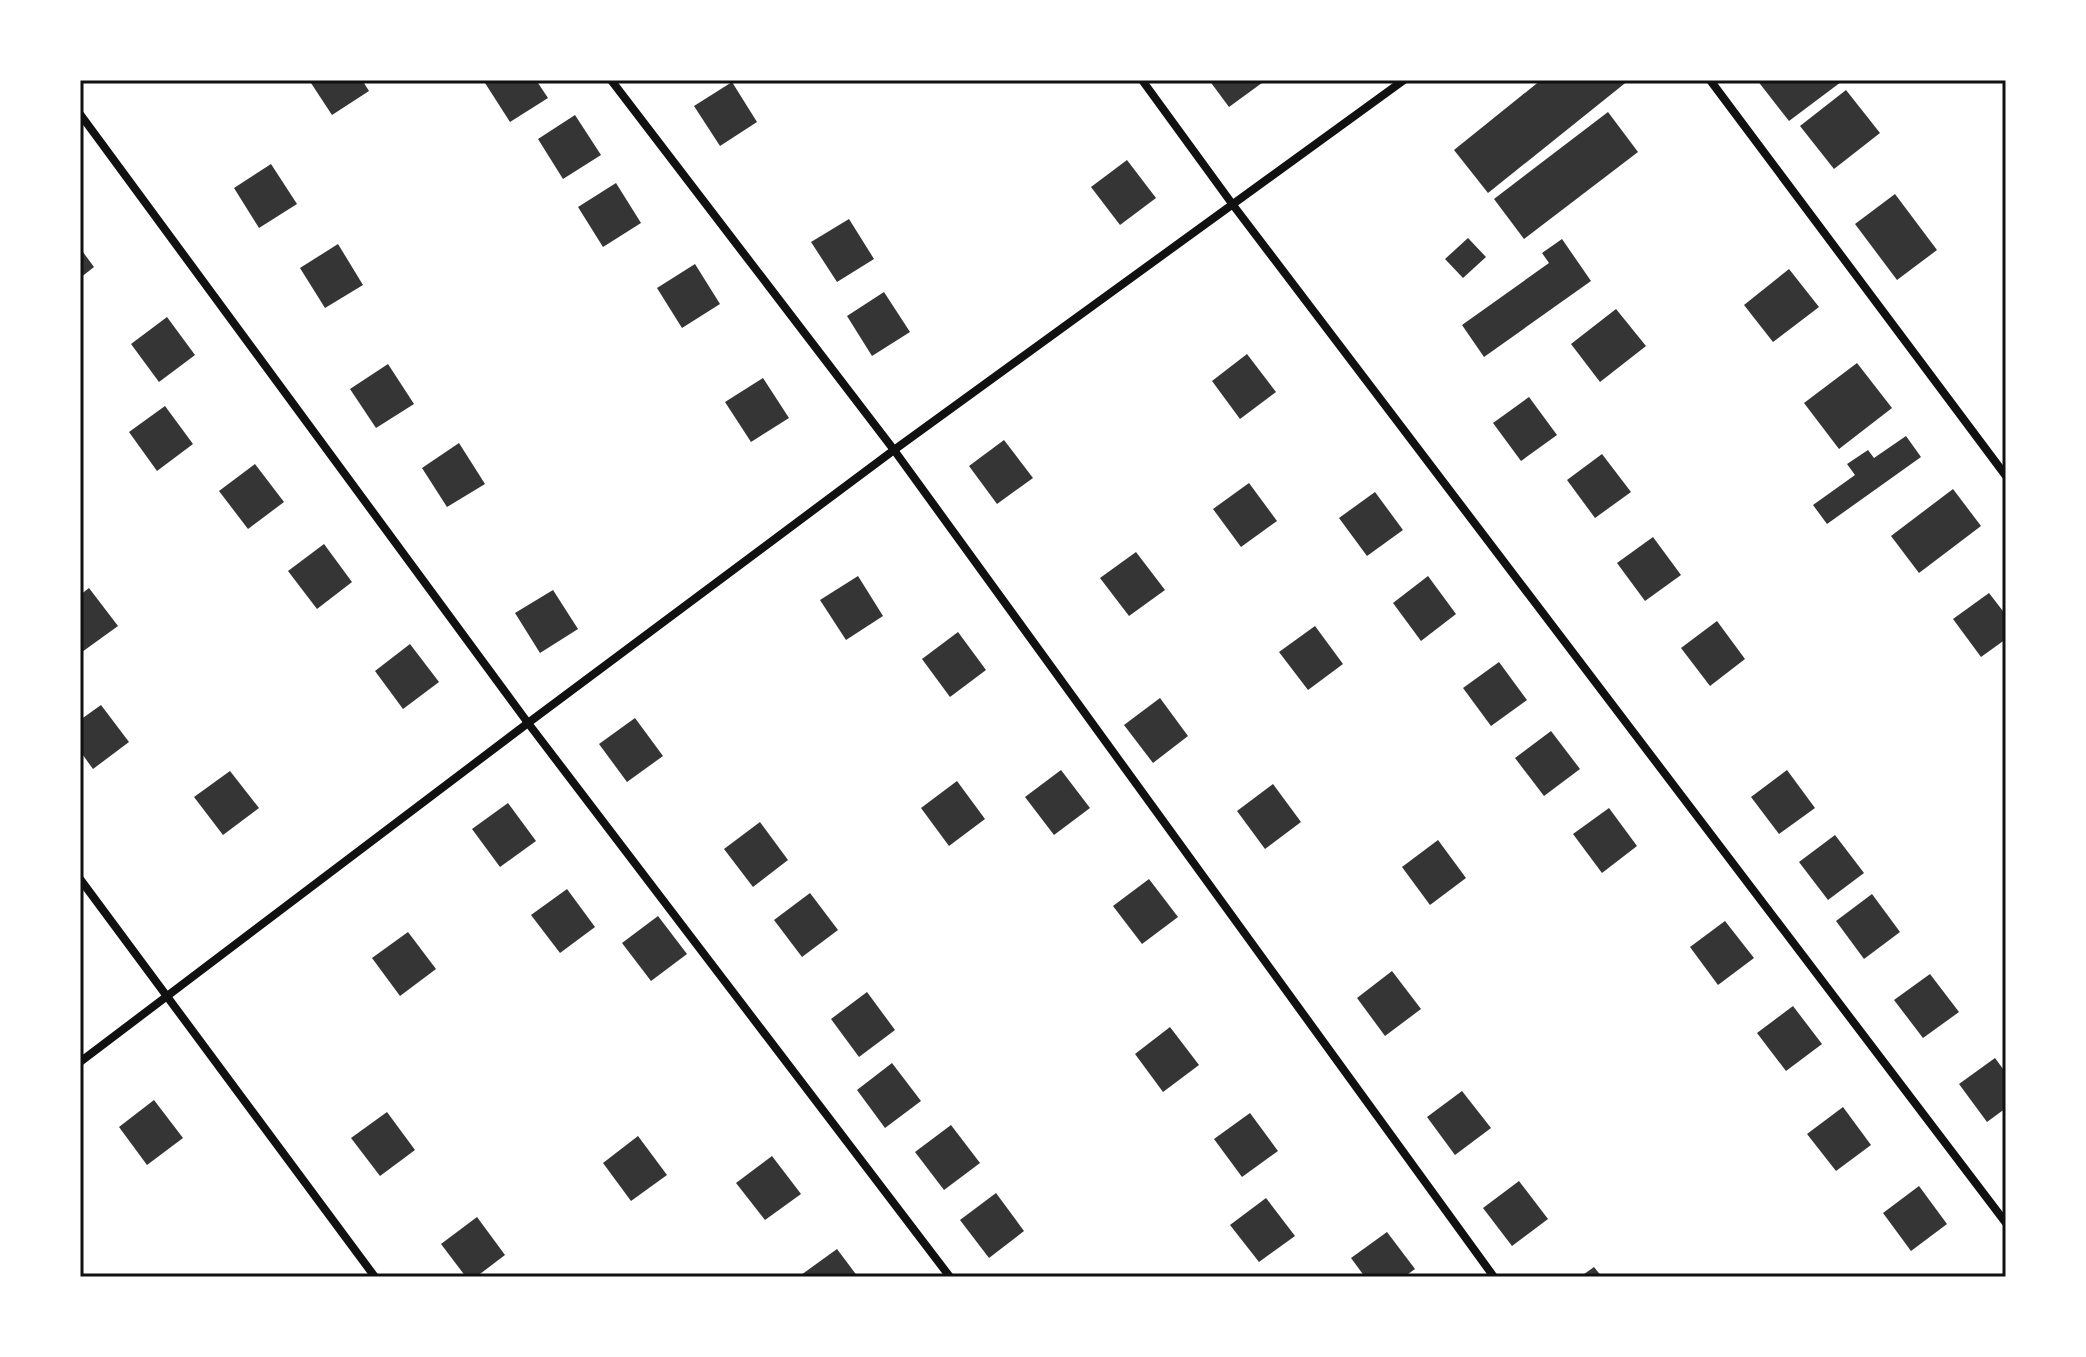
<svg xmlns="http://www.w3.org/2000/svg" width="2086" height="1357" viewBox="0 0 2086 1357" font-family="Arial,sans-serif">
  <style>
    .building { fill: #353535 }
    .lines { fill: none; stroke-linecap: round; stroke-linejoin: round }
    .minor { stroke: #111; stroke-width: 8 }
    .neatline { fill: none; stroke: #111; stroke-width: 3 }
  </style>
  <rect width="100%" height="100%" fill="#fff"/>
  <!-- building -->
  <g class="building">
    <path d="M309 80H362L369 91 332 115Z"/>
    <path d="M489 80H536L548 98 510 122 485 83Z"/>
    <path d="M1209 80H1266L1229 107Z"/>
    <path d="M1541 80H1629L1488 193 1454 150Z"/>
    <path d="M1757 80H1839L1841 82 1789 121Z"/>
    <path d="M732 82 757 122 720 146 694 106Z"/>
    <path d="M1846 90 1880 133 1834 169 1800 126Z"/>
    <path d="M1608 112 1638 152 1524 239 1494 199Z"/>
    <path d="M575 115 601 155 563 179 538 139Z"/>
    <path d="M1127 160 1156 198 1120 225 1091 187Z"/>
    <path d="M271 164 297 204 259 228 234 188Z"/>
    <path d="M616 183 641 223 603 247 578 207Z"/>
    <path d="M1895 194 1937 250 1897 280 1855 224Z"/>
    <path d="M849 219 874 259 837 282 811 242Z"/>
    <path d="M1468 238 1486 257 1463 278 1445 259Z"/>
    <path d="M1562 239 1591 281 1484 357 1462 325 1549 263 1542 253Z"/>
    <path d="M338 244 363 285 325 308 300 268Z"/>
    <path d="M80 248 94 267 80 278Z"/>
    <path d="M695 264 720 304 682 328 657 288Z"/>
    <path d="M1789 269 1819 307 1773 342 1744 305Z"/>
    <path d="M884 292 910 332 872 356 847 316Z"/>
    <path d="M1616 309 1646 346 1600 382 1571 344Z"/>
    <path d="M167 317 195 355 159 382 131 344Z"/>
    <path d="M1247 354 1276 392 1240 419 1212 381Z"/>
    <path d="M1857 363 1892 408 1839 449 1804 403Z"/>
    <path d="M388 364 414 404 376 428 350 389Z"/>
    <path d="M763 378 789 418 751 442 725 402Z"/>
    <path d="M1529 397 1557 435 1521 461 1493 423Z"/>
    <path d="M165 406 193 444 157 471 129 432Z"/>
    <path d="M1906 436 1921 457 1827 524 1813 505 1855 475 1847 464 1868 450 1874 458Z"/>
    <path d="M1004 440 1033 478 997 504 969 466Z"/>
    <path d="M459 443 485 484 447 507 422 468Z"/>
    <path d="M1602 454 1631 492 1595 518 1567 480Z"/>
    <path d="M255 464 284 502 248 529 219 491Z"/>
    <path d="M1249 483 1277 521 1241 547 1213 509Z"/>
    <path d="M1953 489 1981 526 1919 573 1891 536Z"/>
    <path d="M1375 492 1403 530 1367 556 1339 518Z"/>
    <path d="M1653 537 1681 575 1645 601 1617 563Z"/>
    <path d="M324 544 352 582 317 609 288 571Z"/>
    <path d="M1136 552 1165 590 1129 616 1100 578Z"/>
    <path d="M858 576 883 616 846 640 820 600Z"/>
    <path d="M1428 576 1456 614 1421 641 1393 603Z"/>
    <path d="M89 588 118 626 82 652 80 649V595Z"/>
    <path d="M553 590 578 629 540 653 515 613Z"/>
    <path d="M1989 593 2006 615V639L1981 657 1953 619Z"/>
    <path d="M1717 621 1745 659 1710 686 1681 648Z"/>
    <path d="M1315 626 1343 664 1308 690 1279 652Z"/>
    <path d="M958 632 986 670 950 697 922 659Z"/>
    <path d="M410 644 439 682 403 709 375 671Z"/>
    <path d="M1499 662 1527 700 1491 726 1463 688Z"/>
    <path d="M1160 698 1188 736 1153 763 1124 725Z"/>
    <path d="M101 705 129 742 93 769 80 751V720Z"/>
    <path d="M635 718 663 756 627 782 599 744Z"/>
    <path d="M1551 731 1580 769 1544 796 1515 758Z"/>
    <path d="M1061 770 1090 808 1054 835 1025 797Z"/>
    <path d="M1787 770 1815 808 1779 834 1751 797Z"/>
    <path d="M230 771 259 808 223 835 194 797Z"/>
    <path d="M957 781 985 819 949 846 921 808Z"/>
    <path d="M1273 784 1301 822 1265 849 1237 811Z"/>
    <path d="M508 803 536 841 500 867 472 829Z"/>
    <path d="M1609 808 1637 846 1602 873 1573 834Z"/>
    <path d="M760 822 788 860 753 887 724 849Z"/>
    <path d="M1835 835 1864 873 1828 900 1799 862Z"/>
    <path d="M1438 840 1466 878 1430 905 1402 867Z"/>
    <path d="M1149 879 1178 917 1142 944 1113 906Z"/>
    <path d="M567 889 595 927 560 953 531 915Z"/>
    <path d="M810 893 838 930 802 957 774 920Z"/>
    <path d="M1872 894 1900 932 1864 959 1836 921Z"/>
    <path d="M658 916 687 954 651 981 622 943Z"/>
    <path d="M1725 921 1754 958 1718 985 1690 947Z"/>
    <path d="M408 932 436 969 400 996 372 958Z"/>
    <path d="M1392 971 1421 1009 1385 1036 1357 998Z"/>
    <path d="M1930 974 1959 1012 1923 1038 1894 1000Z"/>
    <path d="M867 992 895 1030 859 1057 831 1019Z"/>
    <path d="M1793 1006 1822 1044 1786 1071 1757 1033Z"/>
    <path d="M1170 1027 1199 1065 1163 1092 1135 1054Z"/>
    <path d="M1995 1058 2006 1073V1108L1987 1122 1959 1084Z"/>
    <path d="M892 1063 921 1101 885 1128 857 1090Z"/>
    <path d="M1462 1091 1491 1128 1455 1155 1427 1117Z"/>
    <path d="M154 1100 183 1138 147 1165 119 1127Z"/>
    <path d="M1843 1107 1871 1145 1836 1171 1807 1134Z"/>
    <path d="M387 1112 415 1150 380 1176 351 1138Z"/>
    <path d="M1250 1113 1278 1151 1242 1177 1214 1139Z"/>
    <path d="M951 1125 980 1163 944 1190 915 1152Z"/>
    <path d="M638 1136 667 1175 631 1201 603 1163Z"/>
    <path d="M772 1156 801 1194 765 1220 736 1183Z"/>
    <path d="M1519 1181 1548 1219 1512 1246 1483 1208Z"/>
    <path d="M1919 1186 1947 1224 1911 1251 1883 1213Z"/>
    <path d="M996 1193 1024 1231 989 1258 960 1220Z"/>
    <path d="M1266 1198 1295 1236 1259 1262 1230 1225Z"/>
    <path d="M477 1217 505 1255 476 1277H466L441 1244Z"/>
    <path d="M1387 1232 1415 1269 1404 1277H1365L1351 1258Z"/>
    <path d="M837 1249 858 1277H802L801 1275Z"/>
    <path d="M1594 1267 1602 1277H1580Z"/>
  </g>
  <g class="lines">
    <!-- minor -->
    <g class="minor">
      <path d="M611 80 894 450 1494 1277"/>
      <path d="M1142 80 1233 205 2006 1223"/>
      <path d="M1710 80 2006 476"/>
      <path d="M80 114 528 723 950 1277"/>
      <path d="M80 879 375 1277"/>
      <path d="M80 1062 528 723 894 450 1404 80"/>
    </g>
  </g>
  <!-- border -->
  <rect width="2086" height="1357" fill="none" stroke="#ffffff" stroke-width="164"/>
  <rect x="82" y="82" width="1922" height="1193" class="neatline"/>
</svg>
